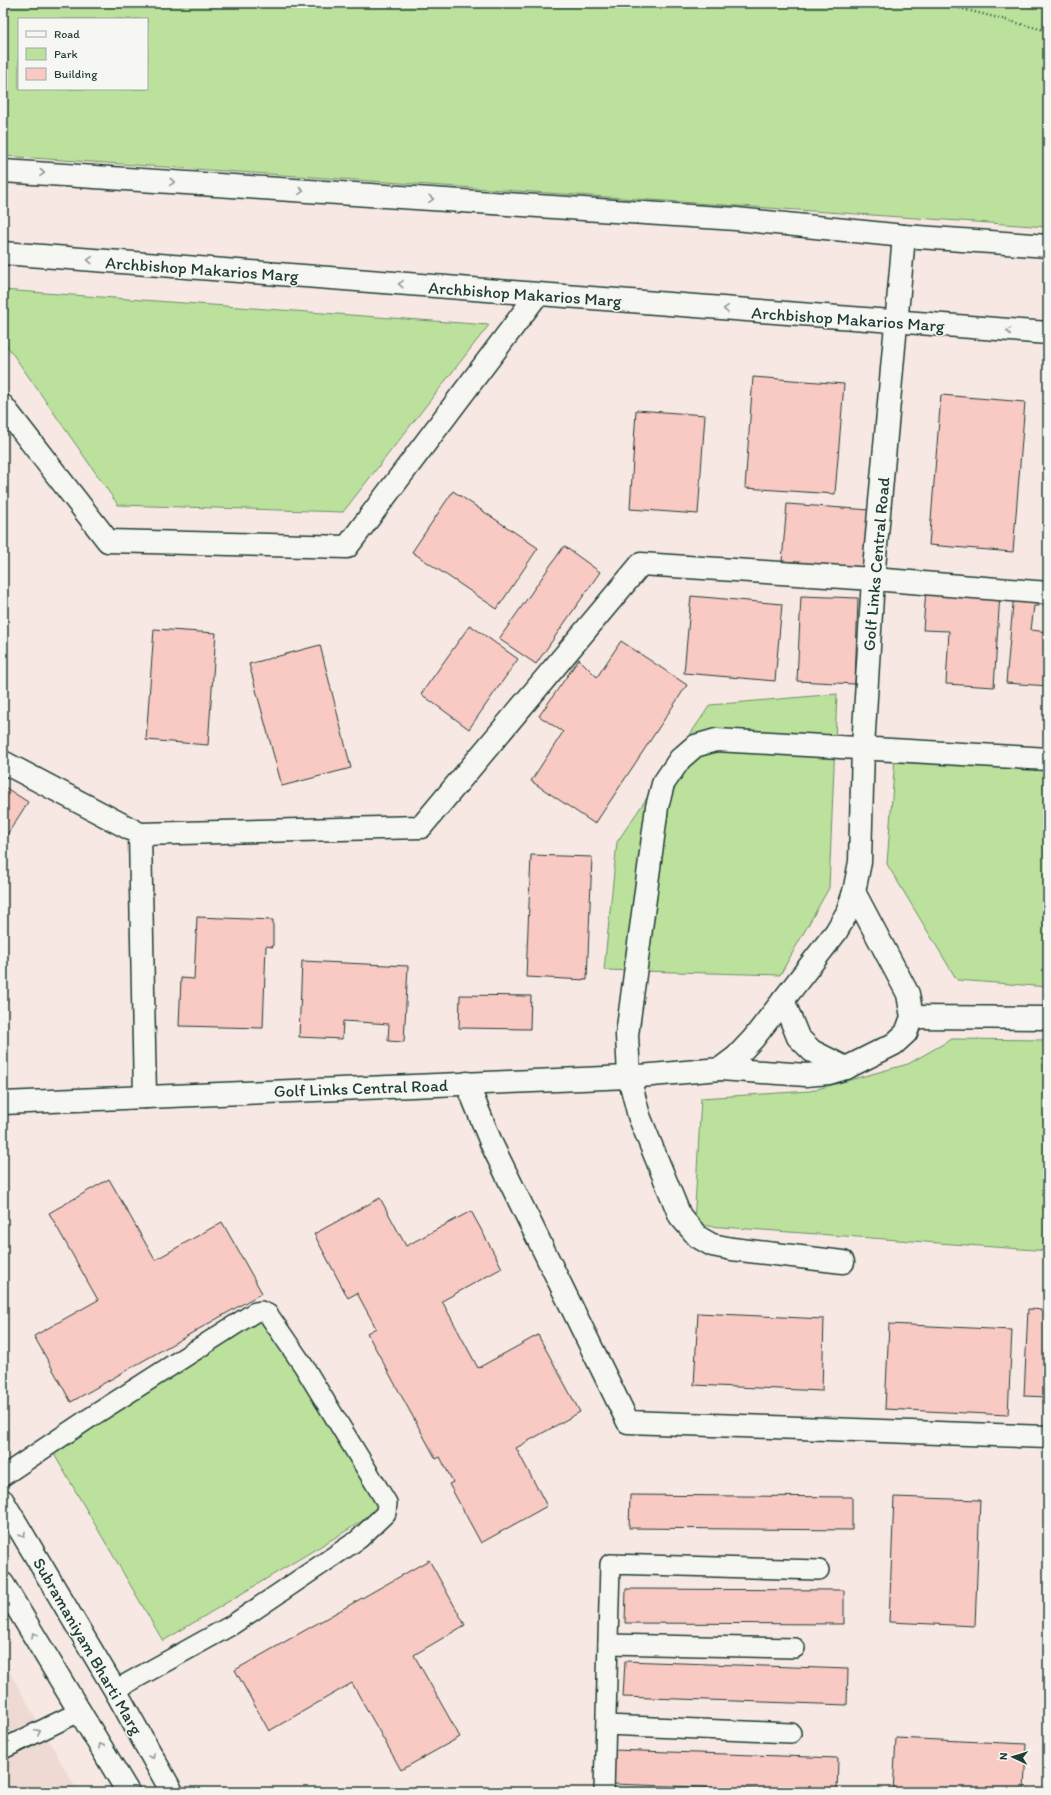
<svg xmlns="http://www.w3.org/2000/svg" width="1051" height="1795" viewBox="0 0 1051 1795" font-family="Itim,sans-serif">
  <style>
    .built { fill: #efd9d3 }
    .green { fill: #bbe19c; stroke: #6d8f68; fill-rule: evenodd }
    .building { fill: #f9c9c3; stroke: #1f3d34 }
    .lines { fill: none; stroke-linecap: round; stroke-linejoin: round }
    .lane-casing { stroke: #1f3d34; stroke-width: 22 }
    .street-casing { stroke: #1f3d34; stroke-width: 25 }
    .secondary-casing { stroke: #1f3d34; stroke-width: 25 }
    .path { stroke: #1f3d34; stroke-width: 2.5; stroke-dasharray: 1 3; stroke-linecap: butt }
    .lane { stroke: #f6f6f2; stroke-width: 19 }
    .street { stroke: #f6f6f2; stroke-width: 22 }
    .secondary { stroke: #f6f6f2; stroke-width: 22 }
    .oneway { stroke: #8a9a93 }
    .labels { text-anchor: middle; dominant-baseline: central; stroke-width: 3; stroke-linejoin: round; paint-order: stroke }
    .street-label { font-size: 17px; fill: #1f3d34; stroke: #f6f6f2 }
  </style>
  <rect width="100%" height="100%" fill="#f7e8e4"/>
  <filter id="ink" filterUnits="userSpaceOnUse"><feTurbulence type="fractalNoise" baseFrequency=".025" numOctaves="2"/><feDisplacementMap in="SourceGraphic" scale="8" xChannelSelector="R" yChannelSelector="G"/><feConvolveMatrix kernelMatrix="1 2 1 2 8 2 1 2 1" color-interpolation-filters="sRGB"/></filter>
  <g filter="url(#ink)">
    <!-- built -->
    <path class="built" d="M3 1660 78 1792H3Z"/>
    <!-- green -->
    <g class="green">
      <path d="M3 3H1048V227L3 156ZM19 19H147V89H19Z"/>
      <path d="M3 290 489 325 343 512 118 505 3 340Z"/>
      <path d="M837 694 829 888 780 975 604 970 617 842 710 705Z"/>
      <path d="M895 757 1048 765V987L957 980 887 864Z"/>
      <path d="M952 1039 1048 1040V1251L694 1225 701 1098 810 1091 908 1064Z"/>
      <path d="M274 1307 384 1508 163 1641 44 1437Z"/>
    </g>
    <!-- building -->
    <g class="building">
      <path d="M753 377 844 384 835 494 745 488Z"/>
      <path d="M941 395 1025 402 1013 552 929 545Z"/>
      <path d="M636 410 705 415 698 514 630 509Z"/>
      <path d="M453 491 538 548 497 609 412 552Z"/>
      <path d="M787 504 870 510 866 568 782 561Z"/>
      <path d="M564 546 600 572 536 664 499 639Z"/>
      <path d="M926 589 1000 594 994 687 946 684 949 631 923 630Z"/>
      <path d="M1014 593 1039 595V606H1034L1031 630 1048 632V686L1006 683Z"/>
      <path d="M691 596 782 604 775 681 684 673Z"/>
      <path d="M801 596 858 598 855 684 797 681Z"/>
      <path d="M470 625 518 659 469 729 421 694Z"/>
      <path d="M154 629 216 633 208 745 146 740Z"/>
      <path d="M621 641 687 685 595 824 531 781 563 732 539 716 579 659 597 677Z"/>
      <path d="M320 645 351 768 282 786 249 664Z"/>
      <path d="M3 786 28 802 3 841Z"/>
      <path d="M531 855 592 857 587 980 526 977Z"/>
      <path d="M197 917 273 920V947L266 946 263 1028 179 1026 181 978 194 979Z"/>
      <path d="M302 961 408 966 404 1042 388 1041 389 1024 343 1021 342 1039 299 1037Z"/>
      <path d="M460 995 531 996 530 1029 459 1028Z"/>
      <path d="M109 1179 155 1260 222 1222 262 1293 71 1402 34 1336 98 1300 49 1213Z"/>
      <path d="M380 1198 406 1246 471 1211 502 1268 442 1301 478 1368 538 1335 580 1412 516 1448 547 1506 481 1543 449 1484 453 1482 440 1457 436 1459 367 1333 376 1328 357 1293 348 1298 314 1234Z"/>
      <path d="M1028 1309 1048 1310V1397L1024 1396Z"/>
      <path d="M698 1313 824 1319 822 1391 694 1385Z"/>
      <path d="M889 1324 1012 1330 1008 1415 885 1409Z"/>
      <path d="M630 1495 852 1497V1530L629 1528Z"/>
      <path d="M894 1497 980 1500 975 1626 889 1622Z"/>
      <path d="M429 1560 465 1625 414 1655 460 1737 401 1770 352 1683 269 1731 235 1670Z"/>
      <path d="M626 1589 844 1590V1624L625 1623Z"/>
      <path d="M625 1661 848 1669 847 1705 623 1697Z"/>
      <path d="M896 1738 1026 1744 1024 1792H893Z"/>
      <path d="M613 1750 838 1758 837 1792 612 1784Z"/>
    </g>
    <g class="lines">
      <defs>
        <g id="lane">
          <path d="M3 1476 88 1419 255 1312 261 1311 268 1314 303 1365 387 1503 386 1513 359 1539 232 1625 115 1690"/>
          <path d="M608 1644 795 1648"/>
          <path d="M606 1725 791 1733"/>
          <path d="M3 1749 81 1711"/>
          <path d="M604 1792 610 1564 819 1570"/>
        </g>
        <g id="street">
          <path d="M3 406 108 541 347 547 537 295"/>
          <path d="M3 762 140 834"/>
          <path d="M783 1000 798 1037 812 1051 846 1068"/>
          <path d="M912 1017 1048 1018"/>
          <path d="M720 1069 806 1075 829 1073 846 1068 894 1044 906 1033 912 1017 908 994 854 892"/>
          <path d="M467 1083 492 1145 628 1422 1048 1437"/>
          <path d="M145 1097 140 834 421 827 641 564 873 579 1048 593"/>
          <path d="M3 1103 629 1077 720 1069 736 1057 753 1039 836 932 847 913 854 892 860 862 863 748 873 579 904 236"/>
          <path d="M843 1262 732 1249 712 1245 698 1237 680 1216 639 1116 629 1077 627 1035 657 807 663 784 680 759 695 746 716 740 1048 759"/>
        </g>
        <g id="secondary">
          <path d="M3 171 736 219 904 236 1048 246"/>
          <path d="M3 253 1048 333"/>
          <path d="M3 1501 115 1690 172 1792"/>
          <path d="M3 1584 128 1792"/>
        </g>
      </defs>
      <!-- lane casing -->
      <use href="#lane" class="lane-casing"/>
      <!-- street casing -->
      <use href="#street" class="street-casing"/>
      <!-- secondary casing -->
      <use href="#secondary" class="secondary-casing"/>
      <!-- path -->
      <path class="path" d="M940 3 1048 31"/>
      <!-- lane -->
      <use href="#lane" class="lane"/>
      <!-- street -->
      <use href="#street" class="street"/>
      <!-- secondary -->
      <use href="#secondary" class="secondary"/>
    </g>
    <!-- one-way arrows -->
    <defs><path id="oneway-chevron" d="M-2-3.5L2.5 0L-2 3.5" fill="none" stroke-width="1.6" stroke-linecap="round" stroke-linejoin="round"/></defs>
    <g class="oneway">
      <use href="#oneway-chevron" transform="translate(42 173) rotate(4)"/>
      <use href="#oneway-chevron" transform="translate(172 182) rotate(4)"/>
      <use href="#oneway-chevron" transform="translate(301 191) rotate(4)"/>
      <use href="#oneway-chevron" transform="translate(431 199) rotate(4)"/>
      <use href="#oneway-chevron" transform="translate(90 260) rotate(-176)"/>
      <use href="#oneway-chevron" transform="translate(401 284) rotate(-176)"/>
      <use href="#oneway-chevron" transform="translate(726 309) rotate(-176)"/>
      <use href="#oneway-chevron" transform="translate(1009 331) rotate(-176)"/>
      <use href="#oneway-chevron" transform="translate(23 1535) rotate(59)"/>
      <use href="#oneway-chevron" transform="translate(34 1635) rotate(-121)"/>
      <use href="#oneway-chevron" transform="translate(38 1732) rotate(-26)"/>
      <use href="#oneway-chevron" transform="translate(101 1746) rotate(-120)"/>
      <use href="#oneway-chevron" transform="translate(152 1756) rotate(60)"/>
    </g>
  </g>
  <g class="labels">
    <!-- street labels -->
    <g class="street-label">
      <text transform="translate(202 269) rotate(4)">Archbishop Makarios Marg</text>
      <text transform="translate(525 294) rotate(4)">Archbishop Makarios Marg</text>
      <text transform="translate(848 319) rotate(4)">Archbishop Makarios Marg</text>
      <text transform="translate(876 564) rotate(-85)">Golf Links Central Road</text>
      <text transform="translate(361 1088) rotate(-2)">Golf Links Central Road</text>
      <text transform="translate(88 1646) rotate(60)">Subramaniyam Bharti Marg</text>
    </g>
  </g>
  <!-- margin -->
  <rect width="1051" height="1795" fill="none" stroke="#f6f6f2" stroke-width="16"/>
  <rect x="8" y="8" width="1035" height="1779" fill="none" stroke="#1f3d34" stroke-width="1.5" filter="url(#ink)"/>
  <!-- legend -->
  <rect x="18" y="18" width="130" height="72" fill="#f6f6f2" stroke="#a0aca6"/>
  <rect x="26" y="31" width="20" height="6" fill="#f6f6f2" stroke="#a0aca6"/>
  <text x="54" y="38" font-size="12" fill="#1f3d34">Road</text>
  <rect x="26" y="48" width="20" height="12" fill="#bbe19c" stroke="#a0aca6"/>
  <text x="54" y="58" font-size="12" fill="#1f3d34">Park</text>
  <rect x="26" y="68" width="20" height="12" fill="#f9c9c3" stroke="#a0aca6"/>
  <text x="54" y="78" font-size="12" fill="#1f3d34">Building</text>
  <!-- north arrow -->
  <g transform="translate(1013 1757) rotate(274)" stroke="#f6f6f2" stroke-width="3" paint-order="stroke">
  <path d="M0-3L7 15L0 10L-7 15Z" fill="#1f3d34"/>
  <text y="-6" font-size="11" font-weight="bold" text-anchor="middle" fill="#1f3d34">N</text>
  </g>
</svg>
